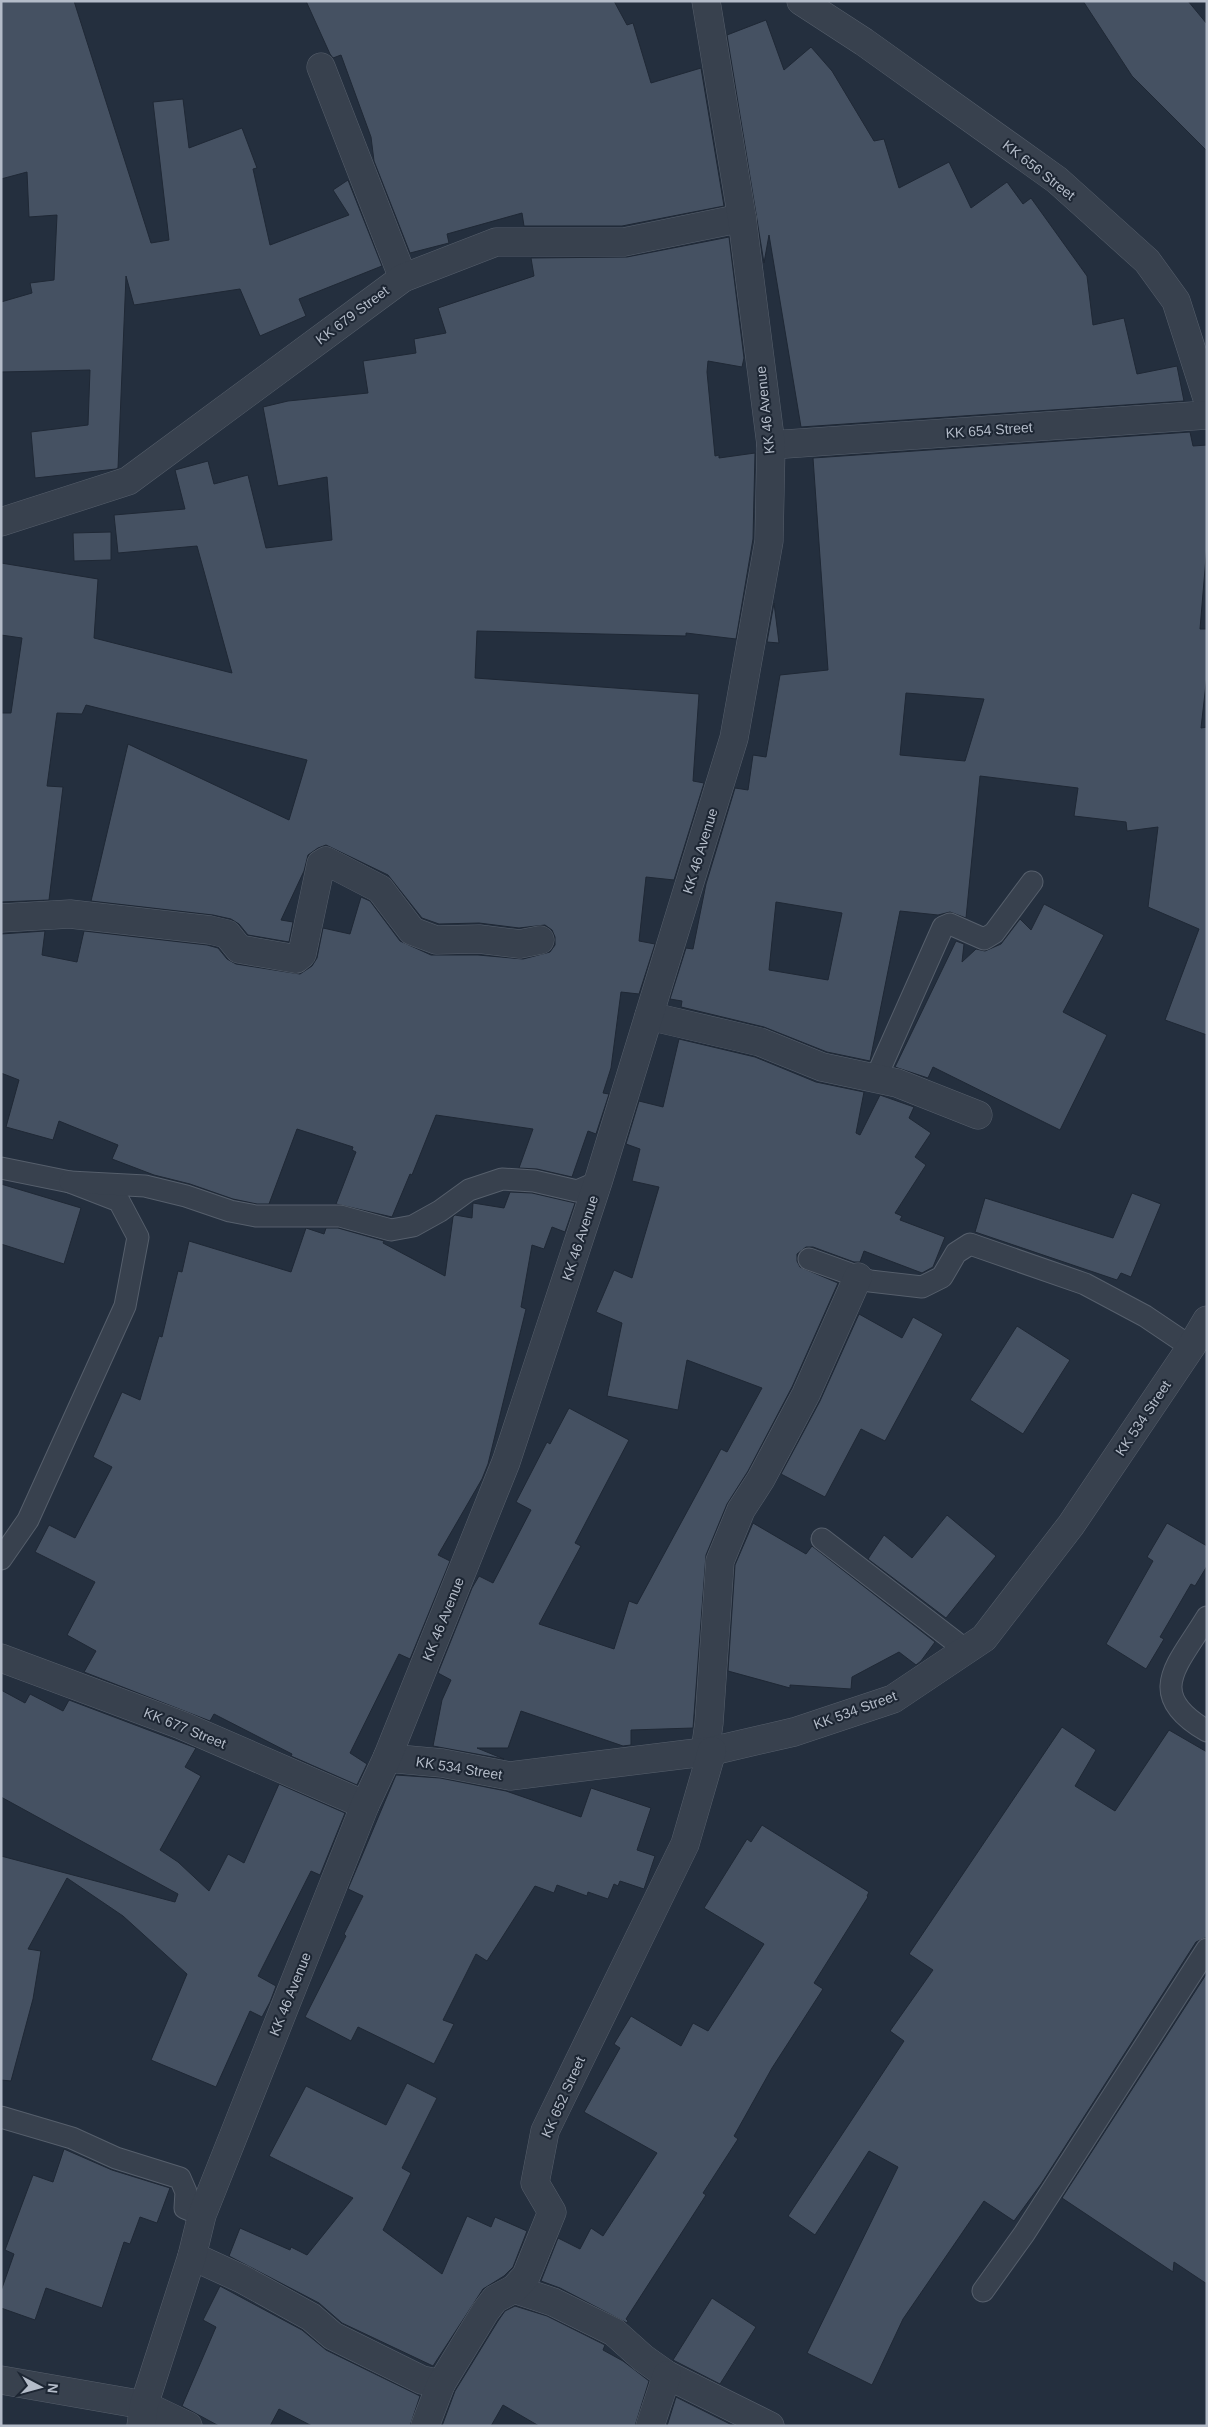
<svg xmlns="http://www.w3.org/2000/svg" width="1208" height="2427" viewBox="0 0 1208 2427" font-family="Arial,sans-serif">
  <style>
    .building { fill: #455162; stroke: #1f2835; fill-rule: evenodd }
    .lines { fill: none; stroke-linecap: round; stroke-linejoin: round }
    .lane-casing { stroke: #565f6c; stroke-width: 23 }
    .street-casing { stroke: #565f6c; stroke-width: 29 }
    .lane { stroke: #38414e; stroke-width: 21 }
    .street { stroke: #38414e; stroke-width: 28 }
    .labels { text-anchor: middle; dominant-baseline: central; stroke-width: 4; stroke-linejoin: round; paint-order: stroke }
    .street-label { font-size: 14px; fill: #b4bcc9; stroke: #1d2633 }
  </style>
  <rect width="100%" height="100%" fill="#242f3e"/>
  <!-- building -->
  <g class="building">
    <path d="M1 1H74L151 243 169 240 153 102 183 99 189 148 242 128 257 168 253 169 270 245 349 215 333 190 348 180 382 266 299 299 306 316 260 336 240 289 134 305 126 276 118 468 116 469 35 478 31 432 88 425 90 370 1 372V302L32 293 30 283 54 280 57 215 29 217 27 172 1 179Z"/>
    <path d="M306 1H614L627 25 633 23 651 83 701 68 724 206 622 226H524L522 213 447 234 449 243 410 253 374 161 371 137 341 55 333 58 330 54Z"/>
    <path d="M1083 1H1188L1207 24V151L1132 76Z"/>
    <path d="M766 20 784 70 811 47 832 71 874 141 884 139 899 188 949 162 971 208 1007 182 1023 204 1031 198 1087 276 1093 325 1124 318 1137 374 1177 366 1184 401 801 427 769 235 764 263 727 35Z"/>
    <path d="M729 237 744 358 742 367 708 361 707 372 715 456 719 455V458L755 453 753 539 736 639 686 633V636L477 631 475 678 699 694 693 781 704 783 674 880 646 877 639 941 655 944 639 994 621 992 611 1068 603 1093 609 1094 596 1134 588 1131 572 1177 537 1169 519 1168 533 1129 436 1115 412 1175 410 1174 392 1217 336 1204 356 1152 352 1150 353 1147 297 1129 269 1204H257L233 1199 190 1184 154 1175 112 1159 118 1145 59 1121 53 1140 6 1127 19 1080 1 1073V934L45 931 42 955 77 962 84 931 207 945 218 948 227 959 236 964 300 974 312 966 317 958 323 928 350 934 361 897 370 901 400 941 431 955H478L523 959 550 952 555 945V937L552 930 545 925 519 928 479 923 439 924 422 918 388 875 326 845 318 848 308 855 304 871 281 920 293 922 289 942 248 935 239 924 231 919 213 915 91 901 128 744 289 820 307 760 86 705 82 714 57 713 47 786 63 787 49 900 1 902V713H11L22 638 1 635V563L98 579 94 638 232 673 197 546 118 553 114 515 185 509 175 470 208 461 214 484 248 475 266 548 332 540 327 477 278 486 263 407 288 401 368 393 363 361 416 353 414 339 446 333 438 308 534 276 531 258 627 257Z"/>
    <path d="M1190 432 1193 446 1207 445V545L1200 629H1207V675L1201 728 1207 727V1035L1165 1020 1199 929 1148 907 1158 827 1127 831 1126 822 1074 816 1078 788 980 776 966 918 950 912 938 915 900 911 870 1061 827 1052 764 1027 681 1007 682 1001 670 999 686 948 693 949 706 884 735 788 748 790 753 755 766 757 780 675 828 670 813 458ZM906 693 984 699 965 761 900 755ZM776 902 842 913 828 980 769 970Z"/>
    <path d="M111 532V560L74 561 73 533Z"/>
    <path d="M774 603 779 643 767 642Z"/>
    <path d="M1044 904 1104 935 1063 1012 1107 1035 1060 1130 933 1067 928 1078 895 1067 956 941 964 944 962 962 976 949 985 951 1001 944 1020 919 1031 930Z"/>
    <path d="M679 1039 755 1057 816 1082 864 1092 856 1133 860 1135 880 1095 914 1107 909 1118 931 1133 915 1157 926 1165 895 1213 902 1216 900 1220 945 1237 933 1267 922 1273 864 1251 860 1262H854L813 1247H806L797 1254V1261L800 1267 838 1283 792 1387 748 1471 727 1504 706 1555 693 1728 631 1730V1745L623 1746 521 1711 508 1748H477L504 1759 433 1746 442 1700 451 1680 438 1673 472 1588 479 1576 493 1583 531 1510 516 1502 547 1442 550 1444 569 1408 629 1440 575 1543 581 1546 539 1624 614 1649 629 1601 637 1604 721 1449 727 1452 762 1388 687 1360 678 1410 607 1396 622 1323 596 1312 614 1270 632 1278 659 1187 632 1181 640 1149 626 1144 639 1101 663 1107Z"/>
    <path d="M1 1184 81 1208 64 1264 1 1244Z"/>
    <path d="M510 1192 532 1193 575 1203 565 1232 552 1227 544 1249 532 1245 521 1307 526 1309 488 1464 482 1479 438 1555 450 1561 410 1659 399 1654 350 1753 367 1764 357 1785 291 1756 292 1754 214 1714 210 1721 84 1672 96 1651 67 1635 95 1582 35 1552 49 1525 75 1538 112 1467 93 1457 122 1392 140 1400 159 1336 162 1337 178 1271 182 1272 189 1241 291 1272 306 1228 324 1234 326 1228H338L384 1241 383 1243 445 1276 453 1217 455 1215 472 1218 473 1203 504 1208Z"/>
    <path d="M1132 1193 1161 1204 1131 1277 1121 1273 1117 1280 975 1232 985 1198 1113 1238Z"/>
    <path d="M859 1314 902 1338 913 1317 943 1334 885 1441 861 1429 825 1497 781 1474 820 1401Z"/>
    <path d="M1017 1326 1070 1360 1023 1434 970 1400Z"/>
    <path d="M947 1515 996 1556 946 1618 868 1559 884 1535 912 1558Z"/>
    <path d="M753 1523 806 1554 812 1546 935 1642 921 1661 916 1665 899 1652 852 1677 851 1689 790 1685V1688L728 1671 735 1565Z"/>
    <path d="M1167 1523 1207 1546V1566L1195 1586 1191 1584 1160 1637 1164 1639 1146 1669 1106 1644 1153 1561 1147 1557Z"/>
    <path d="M1 1690 25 1703 30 1694 63 1711 69 1700 196 1748 185 1767 201 1776 160 1850 178 1862 209 1891 228 1854 244 1863 279 1784 345 1813 320 1875 311 1871 258 1976 276 1986 270 2002 262 2017 250 2011 216 2087 151 2060 187 1974 123 1916 67 1878 28 1949 41 1951 33 1999 11 2081 1 2080V1856L175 1902 178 1894 1 1797Z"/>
    <path d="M1062 1727 1096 1750 1075 1786 1115 1811 1169 1730 1207 1752V1937L1196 1942 1041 2184 1014 2221 984 2201 903 2319 872 2385 807 2353 898 2167 869 2151 815 2235 788 2216 904 2041 890 2031 933 1970 909 1954Z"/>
    <path d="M396 1775 440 1778 506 1791 581 1817 591 1788 651 1808 637 1850 655 1856 644 1889 620 1881 618 1886 614 1884 608 1899 588 1892 587 1896 557 1885 554 1893 535 1886 487 1961 476 1954 443 2020 454 2024 434 2064 358 2027 351 2041 305 2017 346 1936 344 1934 363 1896 348 1889Z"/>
    <path d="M762 1825 869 1892 867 1896 868 1897 814 1983 823 1989 772 2068 734 2136 738 2139 703 2193 706 2195 626 2319 628 2321 627 2323 560 2288 541 2281 558 2238 580 2249 591 2228 603 2236 657 2153 584 2112 620 2048 614 2044 631 2016 681 2046 693 2023 708 2031 764 1944 704 1908 747 1839 751 1842Z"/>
    <path d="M1207 1973V2284L1174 2262 1173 2272 1062 2198Z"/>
    <path d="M407 2083 437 2098 402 2168 411 2173 383 2230 442 2274 467 2216 491 2227 495 2217 527 2231 513 2267 504 2276 483 2289 433 2366 342 2323 319 2303 229 2256 240 2228 290 2250 291 2247 307 2255 353 2198 269 2156 306 2086 386 2125Z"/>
    <path d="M64 2149 112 2170 170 2188 157 2223 140 2217 130 2244 124 2242 102 2308 46 2288 35 2320 1 2308V2291L14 2254 5 2250 33 2175 53 2182Z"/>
    <path d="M220 2286 302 2330 326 2350 420 2396 410 2426H312L279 2409 270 2426H219L182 2406 216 2327 203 2320Z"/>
    <path d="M712 2298 756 2327 720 2384 673 2360Z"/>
    <path d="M515 2306 547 2316 605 2345 603 2350 623 2361 649 2381 635 2426H539L503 2405 491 2426H442L455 2391 498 2321 505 2311Z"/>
    <path d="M676 2397 734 2426H667Z"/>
  </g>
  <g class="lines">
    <defs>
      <g id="lane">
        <path d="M875 1080 943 927 950 924 984 939 994 933 1032 882"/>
        <path d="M1 1168 70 1182 119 1201 138 1237 125 1306 28 1520 1 1559"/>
        <path d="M70 1182 145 1186 186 1196 230 1211 256 1216H340L391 1230 413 1226 440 1211 469 1190 502 1179 534 1181 577 1191 598 1182"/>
        <path d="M809 1259 870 1281 922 1287 942 1277 956 1253 970 1244 1085 1284 1145 1316 1191 1347"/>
        <path d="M822 1539 966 1650"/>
        <path d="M1207 1617C1178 1665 1143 1694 1207 1731"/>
        <path d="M1 2117 72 2138 116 2158 180 2178 186 2192 185 2208 202 2215"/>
        <path d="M983 2291 1024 2234 1207 1949"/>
      </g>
      <g id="street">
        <path d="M801 1 864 42 1057 180 1147 261 1176 301 1207 398"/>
        <path d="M321 67 403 278"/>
        <path d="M771 445 1207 415"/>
        <path d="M1 522 128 481 403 278 496 242H624L742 218"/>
        <path d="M1 918 70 914 210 930 227 934 239 949 296 959 302 954 321 864 326 861 380 889 412 931 436 940 479 939 520 944 540 940"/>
        <path d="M649 1016 760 1042 822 1067 897 1083 978 1115"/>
        <path d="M1 1658 181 1725 365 1805"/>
        <path d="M705 1752 709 1723 720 1561 741 1510 761 1479 806 1394 858 1277"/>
        <path d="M387 1758 442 1763 510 1776 712 1751 794 1732 893 1699 984 1638 1071 1525 1191 1347 1207 1320"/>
        <path d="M192 2256 242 2279 311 2317 333 2336 422 2380 441 2384"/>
        <path d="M514 2289 553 2302 614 2332 643 2358 667 2375 770 2426"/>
        <path d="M1 2380 144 2405 188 2426"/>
        <path d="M141 2426 144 2405 192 2256 202 2215 365 1805 387 1758 506 1462 598 1182 734 738 769 541 771 445 742 218 706 1"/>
        <path d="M425 2426 441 2384 485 2312 495 2299 514 2289 526 2276 552 2212 535 2183 545 2131 685 1844 712 1751"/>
        <path d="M650 2426 667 2375"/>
      </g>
    </defs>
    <!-- lane casing -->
    <use href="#lane" class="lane-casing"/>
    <!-- street casing -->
    <use href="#street" class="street-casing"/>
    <!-- lane -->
    <use href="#lane" class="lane"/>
    <!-- street -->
    <use href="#street" class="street"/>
  </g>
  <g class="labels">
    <!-- street labels -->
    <g class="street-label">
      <text transform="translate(1039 170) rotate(38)">KK 656 Street</text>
      <text transform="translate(352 315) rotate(-37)">KK 679 Street</text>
      <text transform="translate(765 410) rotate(-96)">KK 46 Avenue</text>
      <text transform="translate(989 430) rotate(-4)">KK 654 Street</text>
      <text transform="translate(700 851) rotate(-73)">KK 46 Avenue</text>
      <text transform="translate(580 1238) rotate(-72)">KK 46 Avenue</text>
      <text transform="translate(1143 1418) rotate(-56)">KK 534 Street</text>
      <text transform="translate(443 1619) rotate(-68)">KK 46 Avenue</text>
      <text transform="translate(855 1710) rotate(-20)">KK 534 Street</text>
      <text transform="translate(185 1728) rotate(22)">KK 677 Street</text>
      <text transform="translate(459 1768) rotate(9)">KK 534 Street</text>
      <text transform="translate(290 1994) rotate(-68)">KK 46 Avenue</text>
      <text transform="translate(563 2097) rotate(-66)">KK 652 Street</text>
    </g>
  </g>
  <!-- border -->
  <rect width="1208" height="2427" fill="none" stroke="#b4bcc9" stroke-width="5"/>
  <!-- north arrow -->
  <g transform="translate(40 2387) rotate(96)" stroke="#1d2633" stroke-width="4" paint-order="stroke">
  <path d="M0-4L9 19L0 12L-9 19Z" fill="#b4bcc9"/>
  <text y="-8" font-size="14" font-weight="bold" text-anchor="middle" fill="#b4bcc9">N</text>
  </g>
</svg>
